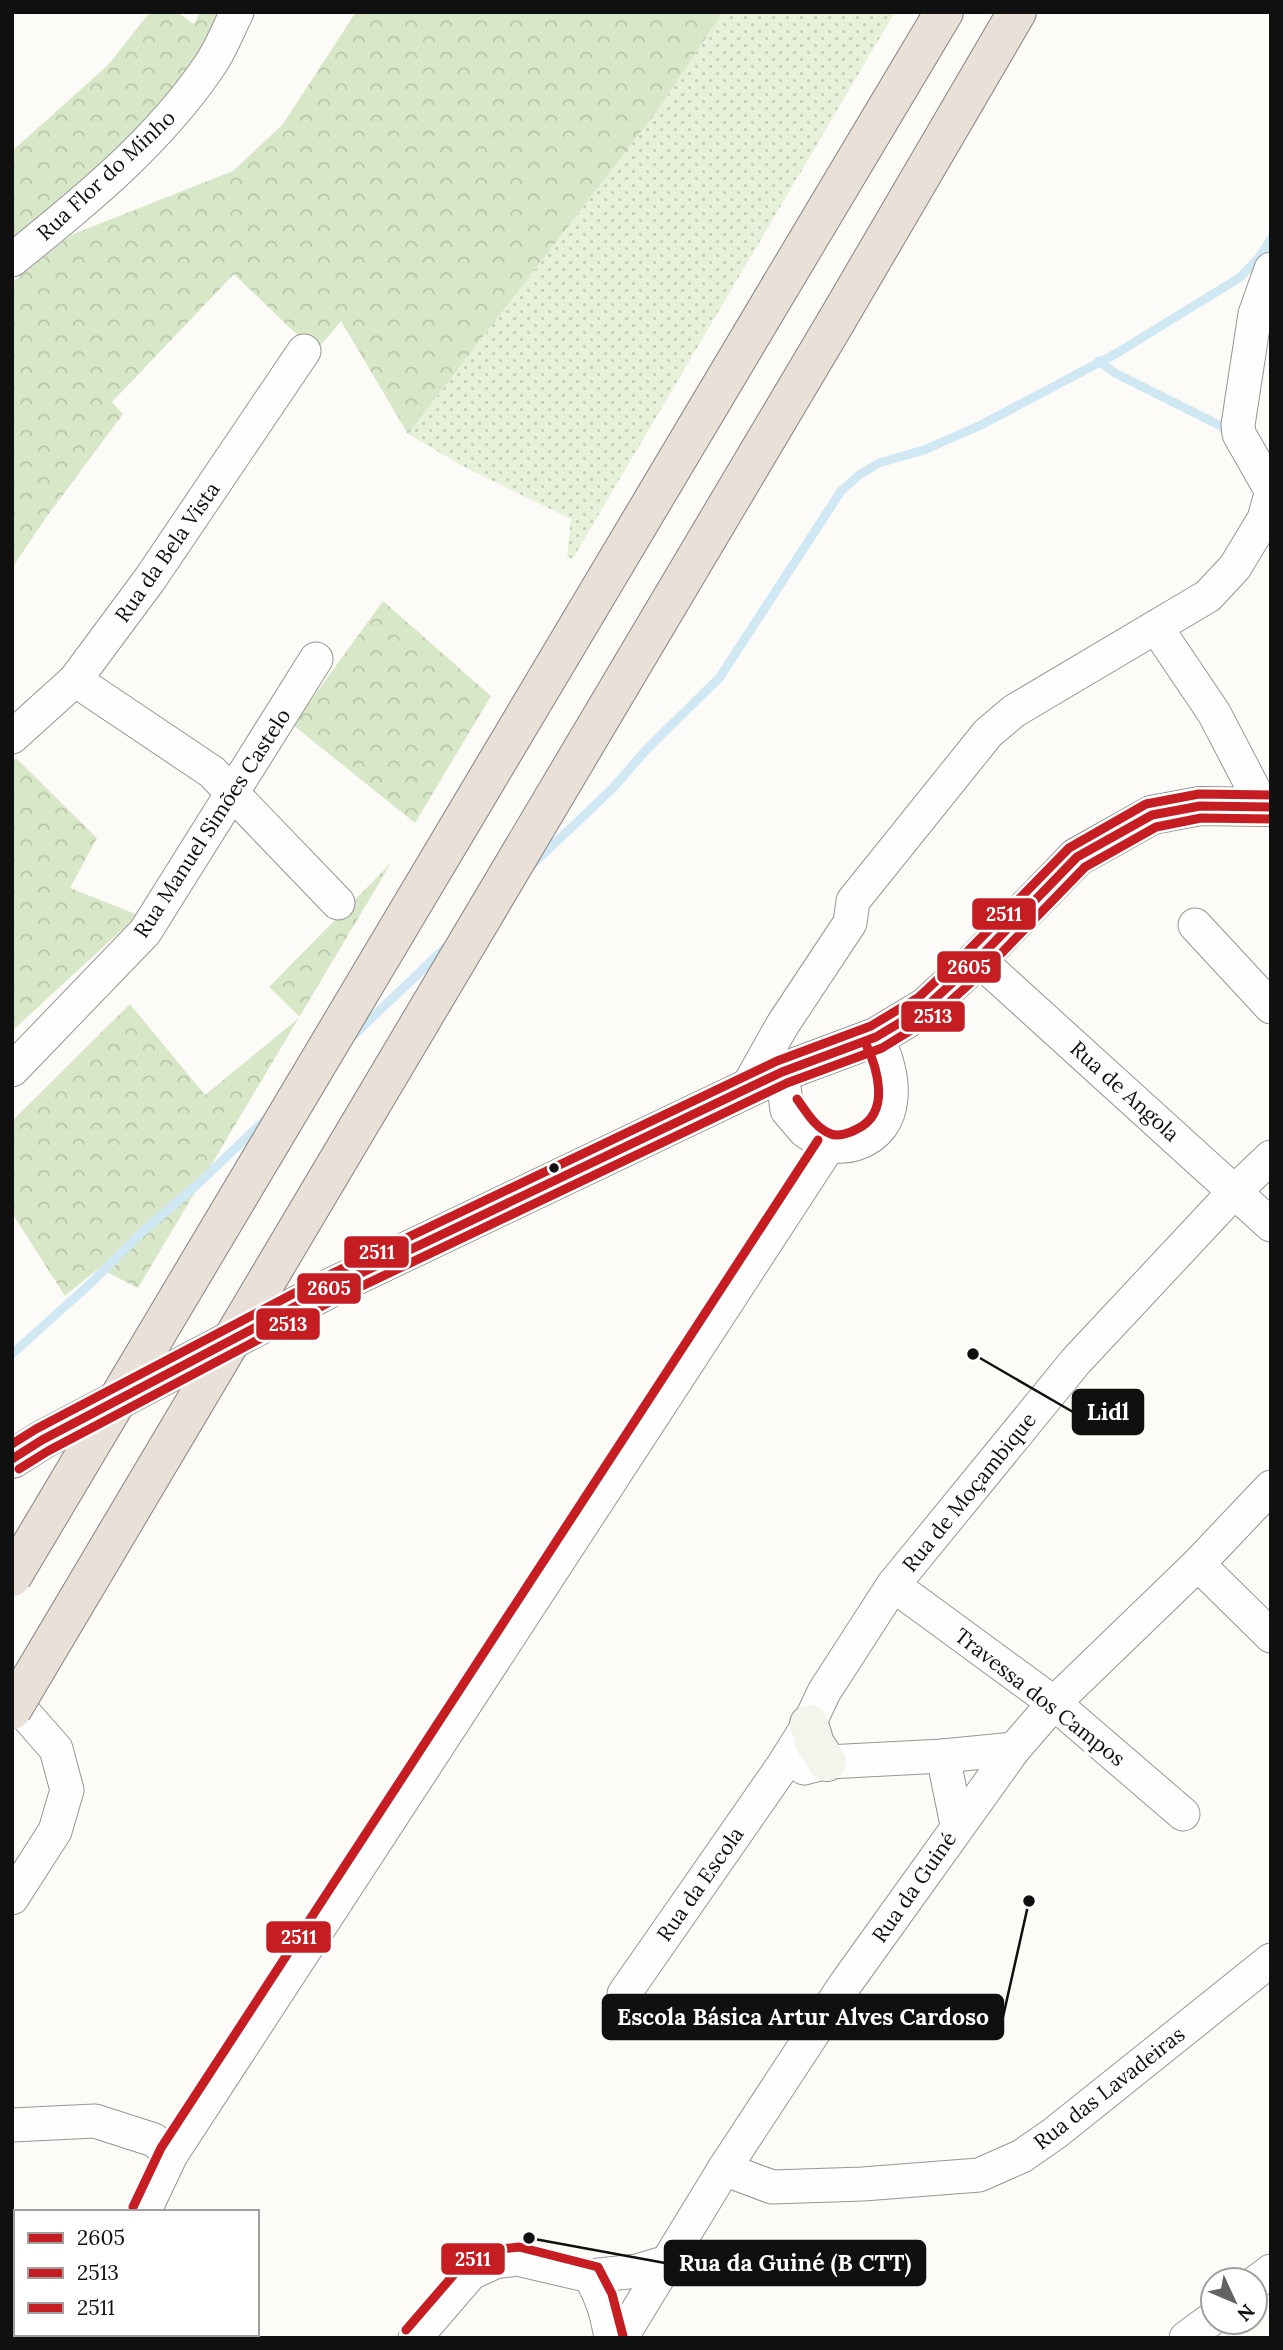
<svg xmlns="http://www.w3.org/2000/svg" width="1283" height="2350" viewBox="0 0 1283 2350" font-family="Lora,serif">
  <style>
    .grass { fill: url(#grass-dots) }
    .forest { fill: url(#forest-crowns) }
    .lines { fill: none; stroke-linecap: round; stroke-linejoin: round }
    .stream { stroke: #d0e7f4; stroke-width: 9 }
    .street-casing { stroke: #969694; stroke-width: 35 }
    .secondary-casing { stroke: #8d8c8b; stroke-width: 40 }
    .highway-casing { stroke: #848381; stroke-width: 40 }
    .street { stroke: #fffefe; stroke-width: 33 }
    .secondary { stroke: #f5f4ec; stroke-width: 38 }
    .highway { stroke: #e9e0d8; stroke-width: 38 }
    .highway-bridge-casing { stroke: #848381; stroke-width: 40; stroke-linecap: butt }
    .highway-bridge { stroke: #e9e0d8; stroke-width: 38 }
    .bus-1-casing { stroke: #fff; stroke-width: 14 }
    .bus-2-casing { stroke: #fff; stroke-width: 14 }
    .bus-3-casing { stroke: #fff; stroke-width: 14 }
    .bus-1 { stroke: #c61d23; stroke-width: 9 }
    .bus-2 { stroke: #c61d23; stroke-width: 9 }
    .bus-3 { stroke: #c61d23; stroke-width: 9 }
    .bus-dot { fill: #101010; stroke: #fff; stroke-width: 2.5 }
    .labels { text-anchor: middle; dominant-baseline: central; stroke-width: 7; stroke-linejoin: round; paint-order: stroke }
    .street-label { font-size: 21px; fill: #101010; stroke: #fff }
    .leader { fill: none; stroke: #101010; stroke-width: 2.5 }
    .callout-dot { fill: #101010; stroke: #fff; stroke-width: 2.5 }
    .callout { fill: #101010; stroke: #101010; stroke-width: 2.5 }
    .callout-label { font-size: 23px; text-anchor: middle; font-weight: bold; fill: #fff }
    .line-badge { stroke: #fff; stroke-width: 2.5 }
    .badge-label { font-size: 19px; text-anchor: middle; font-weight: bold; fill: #fff }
  </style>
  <defs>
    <pattern id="grass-dots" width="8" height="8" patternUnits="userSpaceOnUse" patternTransform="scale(1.75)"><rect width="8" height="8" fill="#e7f0d9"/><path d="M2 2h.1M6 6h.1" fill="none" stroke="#c5cdb9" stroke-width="1.8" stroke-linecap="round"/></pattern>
    <pattern id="forest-crowns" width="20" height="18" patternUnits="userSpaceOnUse" patternTransform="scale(1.75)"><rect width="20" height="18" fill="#d8e7c7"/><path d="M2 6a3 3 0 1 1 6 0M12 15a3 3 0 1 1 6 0" fill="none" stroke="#b8c5aa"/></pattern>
  </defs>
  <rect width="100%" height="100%" fill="#fcfbf7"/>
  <!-- grass -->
  <path class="grass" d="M723 12H895L572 560 567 556 571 519 466 468 408 434 657 111Z"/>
  <!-- forest -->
  <g class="forest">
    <path d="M150 12H177L194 24 200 12H226L217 31 146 122 18 241 12 234V151L108 65Z"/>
    <path d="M356 12H723L657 111 408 434 341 321 315 352 234 274 112 402 123 414 45 519 12 568V283L71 235 233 171 283 124Z"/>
    <path d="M383 601 491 696 415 823 293 725Z"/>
    <path d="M16 758 97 838 70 888 138 915 12 1031V762Z"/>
    <path d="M391 863 138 1288 99 1268 65 1296 12 1213V1121L130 1004 205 1095 300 1017 269 987Z"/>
  </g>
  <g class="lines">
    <!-- stream -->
    <g class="stream">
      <path d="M1099 361 1115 373 1223 427 1227 434"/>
      <path d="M533 864 613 788 646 750 720 677 841 491 859 475 879 463 924 450 981 425 1117 353 1239 278 1258 259 1271 239"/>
      <path d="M354 1035 445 948"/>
      <path d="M12 1354 91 1283 141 1233 199 1183 265 1120"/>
    </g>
    <defs>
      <g id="street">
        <path d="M12 260C84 202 158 142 210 65 221 49 228 30 237 12"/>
        <path d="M1271 269 1255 314 1238 425 1239 434 1271 490"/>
        <path d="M1156 627 1214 713 1263 807"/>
        <path d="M75 680 212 772 338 903"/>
        <path d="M12 737 75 680 150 579 304 351"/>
        <path d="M1195 925 1271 1007"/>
        <path d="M978 959 1271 1225"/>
        <path d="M12 1070 145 932 316 659"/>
        <path d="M782 1072 787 1110 805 1131 828 1147C836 1146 847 1147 855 1144 903 1129 896 1072 876 1037"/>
        <path d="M747 1088 783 1024 850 923 853 901 988 733 1014 711 1208 596 1235 567 1264 519 1271 494"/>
        <path d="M1198 1564 1271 1636"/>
        <path d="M893 1585 1054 1703 1183 1814"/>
        <path d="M12 1699 56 1749 67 1790 55 1831 12 1898"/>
        <path d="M943 1756 957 1825"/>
        <path d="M804 1768 827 1762 943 1756 1014 1749"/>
        <path d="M624 1994 782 1767 809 1724 824 1692 893 1585 1076 1361 1235 1191 1271 1157"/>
        <path d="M12 2125 95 2121 154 2140 171 2155"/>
        <path d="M724 2169 772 2187 863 2184 979 2175 1022 2156 1055 2133 1271 1960"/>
        <path d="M144 2212 171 2155 828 1147"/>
        <path d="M590 2276 637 2271 667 2262"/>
        <path d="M1255 2283 1271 2271"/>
        <path d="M115 2338 116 2334"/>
        <path d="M415 2338 471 2273 495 2262 517 2259 590 2276C602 2297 607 2314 611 2338"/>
        <path d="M621 2338 724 2169 844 1986 1014 1749 1054 1703 1198 1564 1271 1487"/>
        <path d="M1186 2338 1213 2318"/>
      </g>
      <g id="secondary">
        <path d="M12 1459 42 1440 334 1286 782 1072 876 1037 926 1007 978 959 1077 857 1152 815 1200 806 1271 807"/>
        <path d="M809 1724 815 1744 827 1762"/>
      </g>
      <g id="highway">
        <path d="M781 285 944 12"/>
        <path d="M837 320 1017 12"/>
      </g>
    </defs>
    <!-- street casing -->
    <use href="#street" class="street-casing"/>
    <!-- secondary casing -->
    <use href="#secondary" class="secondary-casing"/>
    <!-- highway casing -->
    <use href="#highway" class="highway-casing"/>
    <!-- street -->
    <use href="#street" class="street"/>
    <!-- secondary -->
    <use href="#secondary" class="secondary"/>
    <!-- highway -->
    <use href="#highway" class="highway"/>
    <defs>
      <g id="highway-bridge">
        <path d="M12 1577 781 285"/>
        <path d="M12 1710 837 320"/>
      </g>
    </defs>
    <!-- highway-bridge casing -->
    <use href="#highway-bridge" class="highway-bridge-casing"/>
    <!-- highway-bridge -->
    <use href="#highway-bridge" class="highway-bridge"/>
    <defs>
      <path id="bus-1" d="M12 1459 42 1440 334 1286 782 1072 876 1037 926 1007 978 959 1077 857 1152 815 1200 806 1271 807"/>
      <path id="bus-2" d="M19 1469 48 1451 339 1297 787 1083 882 1048 934 1016 987 968 1085 867 1156 827 1201 818 1271 819"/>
      <g id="bus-3">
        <path d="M797 1099C806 1111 815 1128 831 1134 838 1137 850 1133 857 1129 891 1113 878 1069 865 1042"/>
        <path d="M12 1444 36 1429 329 1275 777 1061 871 1026 919 997 969 950 1069 848 1146 804 1199 794 1271 795"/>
        <path d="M133 2207 161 2148 818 1140"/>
        <path d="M406 2330 463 2264 491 2250 519 2247 598 2267 612 2294 623 2336"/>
      </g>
    </defs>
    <!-- bus-1 casing -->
    <use href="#bus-1" class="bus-1-casing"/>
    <!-- bus-2 casing -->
    <use href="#bus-2" class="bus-2-casing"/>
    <!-- bus-3 casing -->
    <use href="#bus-3" class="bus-3-casing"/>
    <!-- bus-1 -->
    <use href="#bus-1" class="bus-1"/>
    <!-- bus-2 -->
    <use href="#bus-2" class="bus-2"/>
    <!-- bus-3 -->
    <use href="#bus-3" class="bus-3"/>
  </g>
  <!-- markers -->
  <circle class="bus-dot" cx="554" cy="1168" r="6"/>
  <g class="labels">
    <!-- street labels -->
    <g class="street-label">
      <text transform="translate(106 175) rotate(-43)">Rua Flor do Minho</text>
      <text transform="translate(167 552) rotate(-55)">Rua da Bela Vista</text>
      <text transform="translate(212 823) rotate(-57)">Rua Manuel Simões Castelo</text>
      <text transform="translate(1125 1091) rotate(42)">Rua de Angola</text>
      <text transform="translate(969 1492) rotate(-51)">Rua de Moçambique</text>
      <text transform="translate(1040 1697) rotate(38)">Travessa dos Campos</text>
      <text transform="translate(700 1884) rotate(-55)">Rua da Escola</text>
      <text transform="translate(914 1887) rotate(-55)">Rua da Guiné</text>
      <text transform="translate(1109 2088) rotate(-38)">Rua das Lavadeiras</text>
    </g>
  </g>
  <!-- callouts -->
  <path class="leader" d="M973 1354L1073 1412M1029 1901L1003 2017M529 2238L665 2263"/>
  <g class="callout-dot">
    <circle cx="973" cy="1354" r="7"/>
    <circle cx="1029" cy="1901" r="7"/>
    <circle cx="529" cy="2238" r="7"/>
  </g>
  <g class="callout">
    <rect x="1073" y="1390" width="70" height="44" rx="7"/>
    <rect x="603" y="1995" width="400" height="44" rx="7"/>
    <rect x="665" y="2241" width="260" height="44" rx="7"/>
  </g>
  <g class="callout-label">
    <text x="1108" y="1420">Lidl</text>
    <text x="803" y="2025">Escola Básica Artur Alves Cardoso</text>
    <text x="795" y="2271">Rua da Guiné (B CTT)</text>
  </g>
  <g class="line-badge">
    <rect x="971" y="897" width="66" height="34" rx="7" fill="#c61d23"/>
    <rect x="936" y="950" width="66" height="34" rx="7" fill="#c61d23"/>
    <rect x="900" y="1000" width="66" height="33" rx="7" fill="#c61d23"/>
    <rect x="343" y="1235" width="67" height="34" rx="7" fill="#c61d23"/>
    <rect x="296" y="1272" width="66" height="33" rx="7" fill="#c61d23"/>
    <rect x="255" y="1307" width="66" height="34" rx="7" fill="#c61d23"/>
    <rect x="265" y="1920" width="67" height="34" rx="7" fill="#c61d23"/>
    <rect x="440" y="2242" width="66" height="34" rx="7" fill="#c61d23"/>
  </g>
  <g class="badge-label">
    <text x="1004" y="921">2511</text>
    <text x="969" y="974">2605</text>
    <text x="933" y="1023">2513</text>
    <text x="377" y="1259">2511</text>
    <text x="329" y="1295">2605</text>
    <text x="288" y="1331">2513</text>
    <text x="299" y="1944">2511</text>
    <text x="473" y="2266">2511</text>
  </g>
  <!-- border -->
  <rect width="1283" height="2350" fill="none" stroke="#101010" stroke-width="28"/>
  <!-- legend -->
  <rect x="14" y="2210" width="245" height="126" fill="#ffffff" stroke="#9f9f9f" stroke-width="2"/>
  <rect x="28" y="2233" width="35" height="10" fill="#c61d23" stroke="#9f9f9f" stroke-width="2"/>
  <text x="77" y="2245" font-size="21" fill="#101010">2605</text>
  <rect x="28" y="2268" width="35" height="10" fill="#c61d23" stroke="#9f9f9f" stroke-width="2"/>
  <text x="77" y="2280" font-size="21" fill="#101010">2513</text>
  <rect x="28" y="2303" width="35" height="10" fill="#c61d23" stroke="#9f9f9f" stroke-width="2"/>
  <text x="77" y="2315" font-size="21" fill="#101010">2511</text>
  <!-- north arrow -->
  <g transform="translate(1234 2301) rotate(134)"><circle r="33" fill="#ffffff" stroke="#9f9f9f" stroke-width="2"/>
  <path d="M0-5L12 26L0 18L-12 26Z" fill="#636261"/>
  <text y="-10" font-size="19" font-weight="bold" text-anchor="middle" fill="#101010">N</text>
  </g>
</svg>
